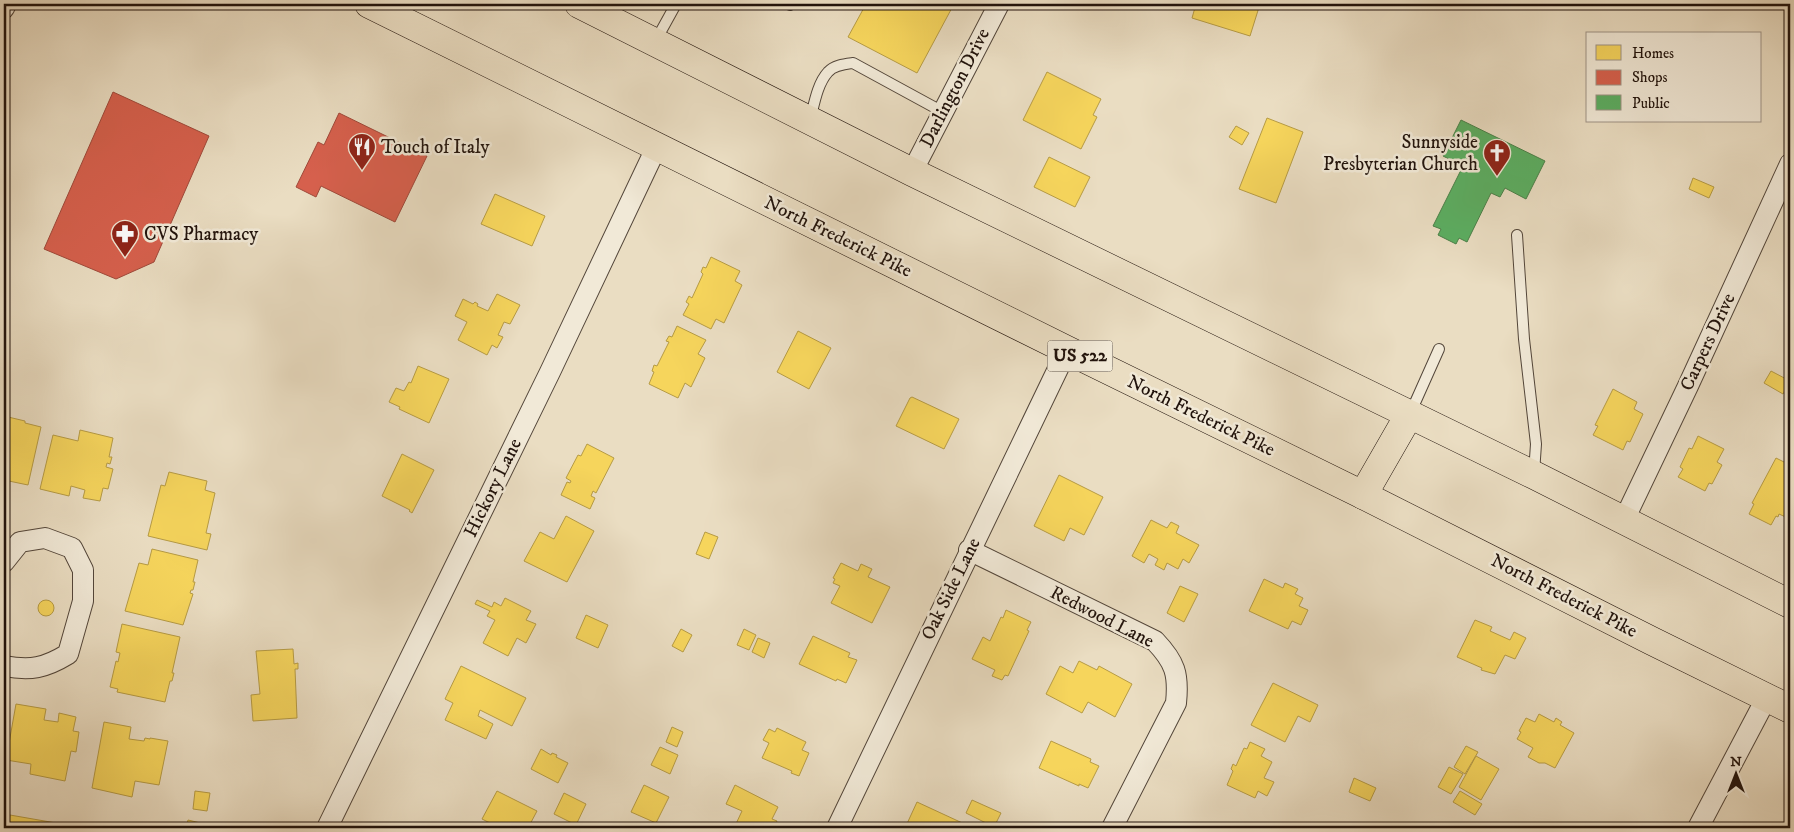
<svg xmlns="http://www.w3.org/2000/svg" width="1794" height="832" viewBox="0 0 1794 832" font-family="'IM FELL DW Pica',serif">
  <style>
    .homes { fill: #f6d55c; stroke: #b69b44 }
    .shops { fill: #d6604d; stroke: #a0493a }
    .public { fill: #5aae61; stroke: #498048 }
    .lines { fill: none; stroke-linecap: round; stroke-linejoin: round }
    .service-casing { stroke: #53463a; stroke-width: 12 }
    .minor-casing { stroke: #53463a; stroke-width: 22 }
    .primary-casing { stroke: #21130c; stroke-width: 29 }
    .service { stroke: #f1e9d7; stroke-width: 10 }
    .minor { stroke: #f1e9d7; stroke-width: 20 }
    .primary { stroke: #eaddc2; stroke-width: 28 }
    .labels { text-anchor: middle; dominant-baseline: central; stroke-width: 5; stroke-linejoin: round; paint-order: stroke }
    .shield { fill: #f1e9d7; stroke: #5f5349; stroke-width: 1 }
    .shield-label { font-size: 18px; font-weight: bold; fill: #21130c }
    .street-label { font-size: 19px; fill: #21130c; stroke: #f1e9d7 }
    .poi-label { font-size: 19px; fill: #21130c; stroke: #f1e9d7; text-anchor: start }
  </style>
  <rect width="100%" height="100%" fill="#eaddc2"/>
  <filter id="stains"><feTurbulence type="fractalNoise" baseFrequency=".004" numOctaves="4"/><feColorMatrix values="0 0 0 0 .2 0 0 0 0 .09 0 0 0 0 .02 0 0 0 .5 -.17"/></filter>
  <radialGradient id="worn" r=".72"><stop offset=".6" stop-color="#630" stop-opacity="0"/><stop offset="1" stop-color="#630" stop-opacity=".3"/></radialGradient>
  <!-- homes -->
  <g class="homes">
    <path d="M866 4H954L917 73 848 37Z"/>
    <path d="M1196 4H1260L1250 36 1192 18Z"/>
    <path d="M1047 72 1101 99 1093 115 1097 117 1081 149 1023 120Z"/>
    <path d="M1267 118 1303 132 1276 203 1239 189Z"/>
    <path d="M1236 126 1249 133 1242 145 1229 137Z"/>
    <path d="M1049 157 1090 177 1075 207 1034 187Z"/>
    <path d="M1693 178 1714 187 1709 198 1689 189Z"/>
    <path d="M495 194 545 216 532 246 481 224Z"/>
    <path d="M711 257 740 271 735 281 742 285 724 323 716 319 711 329 683 315 689 304 686 302 689 296 692 298 703 274 701 272 703 267 706 268Z"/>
    <path d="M497 294 520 305 510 324 504 322 498 335 503 337 497 348 492 345 487 355 458 340 467 322 455 316 463 299 473 304 475 302 478 304 477 306 488 311Z"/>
    <path d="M677 326 706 340 698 354 705 358 691 387 685 383 678 398 649 384 654 372 652 371 654 365 657 366 669 342 666 341 669 336 672 337Z"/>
    <path d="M798 331 831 348 809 389 777 372Z"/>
    <path d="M418 366 449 379 429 423 399 409 400 407 389 402 396 388 404 391 409 382 411 383Z"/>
    <path d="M1771 371 1790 381 1783 394 1764 383Z"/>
    <path d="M1613 389 1637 402 1634 409 1643 414 1630 442 1627 441 1623 450 1593 435 1598 426 1595 425Z"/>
    <path d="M912 397 959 419 944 449 896 426 910 398Z"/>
    <path d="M4 416 25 421V423L41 427 28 485 4 480Z"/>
    <path d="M80 430 113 438 109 457H112L110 464 107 463 106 467 113 469 108 489 103 488 100 501 83 498 85 490 71 486 69 496 40 489 53 435 78 441Z"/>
    <path d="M1698 436 1724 449 1717 462 1722 465 1712 484 1709 483 1705 491 1678 477 1683 469 1680 467 1689 448 1692 449Z"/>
    <path d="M587 444 614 458 596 493 593 491 591 496 595 498 590 509 561 495 567 482 570 483 571 481 566 478 578 455 581 456Z"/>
    <path d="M402 454 434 470 412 513 409 511 410 510 382 496Z"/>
    <path d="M1776 458 1790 465V519L1779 514 1778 517 1776 516 1771 525 1749 514 1754 504 1752 503Z"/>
    <path d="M169 472 207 481 205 490 215 493 206 533 211 534 207 550 148 536 161 485 165 486Z"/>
    <path d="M1059 475 1103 497 1084 535 1070 528 1064 541 1034 526Z"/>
    <path d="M566 516 594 531 567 582 524 561 540 532 554 539Z"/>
    <path d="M1151 520 1167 528 1171 522 1179 526 1176 533 1199 545 1189 563 1183 559 1178 569 1167 563 1164 570 1155 565 1158 559 1149 554 1144 563 1132 556Z"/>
    <path d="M705 532 718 537 709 559 696 554Z"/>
    <path d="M152 549 198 560 193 582H195L193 590H191L190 593 193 594 183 625 125 611 139 563 148 565Z"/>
    <path d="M841 563 858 571 861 564 872 569 868 577 890 587 872 623 831 603 840 586 833 583 835 579 833 578Z"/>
    <path d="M1264 579 1283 588 1285 583 1298 589 1295 594 1303 598 1299 606 1308 610 1301 625 1292 621 1288 629 1249 611Z"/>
    <path d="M1180 586 1198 594 1184 622 1167 613Z"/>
    <path d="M505 598 531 611 526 620 536 624 526 643 517 638 508 656 483 643 495 620 487 616 490 611 475 604 477 600 492 607 494 602 501 606Z"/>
    <circle cx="46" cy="608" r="8"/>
    <path d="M1006 610 1031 622 1027 630 1029 631 1008 676 1005 675 1002 680 992 676 995 670 972 659 983 637 990 641 1001 617 1003 618Z"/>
    <path d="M586 615 608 625 598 648 576 638Z"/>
    <path d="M1475 620 1492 627 1490 631 1510 640 1514 632 1526 638 1515 659 1505 655 1495 674 1481 670 1482 668 1457 657Z"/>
    <path d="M122 624 180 637 172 673H174L172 681H170L165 702 117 692 118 689 110 687 116 661 118 662 120 653 116 652Z"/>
    <path d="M681 629 692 635 683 652 672 646Z"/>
    <path d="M744 629 756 635 749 650 737 645Z"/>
    <path d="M813 636 850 653 848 657 857 660 846 683 837 679 836 681 799 664Z"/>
    <path d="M758 638 770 643 764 658 752 652Z"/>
    <path d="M293 649 294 664 298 663V669H295L297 718 253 721 251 695 260 694 256 651Z"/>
    <path d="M1079 661 1097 670 1099 666 1132 684 1115 717 1088 702 1082 713 1046 694 1060 666 1073 673Z"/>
    <path d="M461 666 526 698 512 726 480 710 478 716 493 724 486 739 445 720 453 703 445 699Z"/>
    <path d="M1273 683 1318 705 1310 722 1298 716 1285 742 1251 725Z"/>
    <path d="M16 704 46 709 44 720 58 722 59 713 76 717 73 731 79 732 76 752 71 751 65 781 30 774 31 764 6 760Z"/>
    <path d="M1539 714 1554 722 1556 718 1562 722 1560 725 1574 733 1555 768 1545 763H1539L1528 757 1533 748 1517 739 1521 732 1519 731 1526 718 1535 722Z"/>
    <path d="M104 722 131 727 129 739 144 741 145 738 150 739V738L168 741 159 785 135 781 132 797 92 788Z"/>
    <path d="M672 727 683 732 677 747 666 742Z"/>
    <path d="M777 728 806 742 802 750 809 753 799 776 791 773 792 771 762 758 769 743 763 740 769 729 775 732Z"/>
    <path d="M1051 741 1091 759 1090 762 1099 766 1088 788 1079 784V786L1039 768Z"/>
    <path d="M1250 742 1265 749 1261 756 1272 762 1264 778 1274 782 1267 796 1258 791 1255 798 1227 785 1233 771 1231 769 1233 764 1236 766 1244 748 1247 749Z"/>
    <path d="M1466 746 1478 752 1465 774 1454 767Z"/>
    <path d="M660 747 678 755 670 774 651 765Z"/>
    <path d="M541 749 551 755 552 753 557 755 556 757 568 763 558 783 531 769Z"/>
    <path d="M1476 756 1499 769 1481 800 1459 787Z"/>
    <path d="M1449 767 1463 774 1451 794 1438 787Z"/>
    <path d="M1354 778 1376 788 1370 801 1349 792Z"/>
    <path d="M644 785 669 797 656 823 631 812Z"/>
    <path d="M735 785 778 807 772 819 777 821 774 828H734L742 811 726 804Z"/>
    <path d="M195 791 210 793 207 811 193 809Z"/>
    <path d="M497 791 537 811 528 828H492L494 825 482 819Z"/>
    <path d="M1460 791 1482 804 1475 815 1453 802Z"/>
    <path d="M564 793 586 804 576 825 554 814Z"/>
    <path d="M972 800 1001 813 994 827 966 813Z"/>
    <path d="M917 802 971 827V828H905Z"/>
    <path d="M10 815 56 823 55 828H4V822L9 823Z"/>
    <path d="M188 820 221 828H186Z"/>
  </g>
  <!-- shops -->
  <g class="shops">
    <path d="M113 92 209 136 154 262 116 279 44 249Z"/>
    <path d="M339 113 427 156 395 222 321 186 316 197 296 187 318 142 324 145Z"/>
  </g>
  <!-- public -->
  <path class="public" d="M1461 120 1545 161 1526 199 1505 188 1500 197 1491 193 1467 242 1459 238 1456 244 1438 235 1441 229 1433 226 1463 166 1443 156Z"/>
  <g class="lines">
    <defs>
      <g id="service">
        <path d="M788 4 790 5"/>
        <path d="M655 42 676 4"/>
        <path d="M810 120C814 105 817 84 828 72 834 65 845 64 853 63L943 112"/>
        <path d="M1517 235 1524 339 1536 444 1534 473"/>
        <path d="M1410 414 1439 349"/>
      </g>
      <g id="minor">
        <path d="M4 8 6 4"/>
        <path d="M912 172 999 4"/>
        <path d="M1624 520 1688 386 1790 164"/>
        <path d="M969 550 1155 641C1175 662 1179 674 1176 703L1112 828"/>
        <path d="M4 562 20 542 45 538 72 548 83 570V601L68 654C45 668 31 671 4 666"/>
        <path d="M327 828 550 372 657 146"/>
        <path d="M837 828 1067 350"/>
        <path d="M1698 828 1767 697"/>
      </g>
      <g id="primary">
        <path d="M369 4 1067 350 1363 495 1652 641 1790 709"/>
        <path d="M579 4 912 172 1534 475 1790 604"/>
        <path d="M1363 495 1409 415"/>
      </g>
    </defs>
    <!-- service casing -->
    <use href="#service" class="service-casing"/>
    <!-- minor casing -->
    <use href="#minor" class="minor-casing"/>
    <!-- primary casing -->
    <use href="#primary" class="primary-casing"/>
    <!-- service -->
    <use href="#service" class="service"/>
    <!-- minor -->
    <use href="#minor" class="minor"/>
    <!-- primary -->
    <use href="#primary" class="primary"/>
  </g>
  <!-- icons -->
  <defs>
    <symbol id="restaurant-pin" viewBox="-11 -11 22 30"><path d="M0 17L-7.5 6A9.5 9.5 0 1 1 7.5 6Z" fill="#8f2418" stroke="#f1e9d7"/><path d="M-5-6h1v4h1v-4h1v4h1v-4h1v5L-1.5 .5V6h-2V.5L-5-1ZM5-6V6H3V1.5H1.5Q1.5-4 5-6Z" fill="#fff"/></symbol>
    <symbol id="church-pin" viewBox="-11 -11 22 30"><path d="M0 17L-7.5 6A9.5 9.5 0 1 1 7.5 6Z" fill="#8f2418" stroke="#f1e9d7"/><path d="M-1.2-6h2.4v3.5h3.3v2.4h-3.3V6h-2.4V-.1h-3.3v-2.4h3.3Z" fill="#fff"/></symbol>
    <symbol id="pharmacy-pin" viewBox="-11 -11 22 30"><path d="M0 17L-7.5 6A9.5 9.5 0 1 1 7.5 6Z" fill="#8f2418" stroke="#f1e9d7"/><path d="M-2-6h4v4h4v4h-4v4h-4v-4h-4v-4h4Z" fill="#fff"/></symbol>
  </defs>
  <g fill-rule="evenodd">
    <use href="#restaurant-pin" x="346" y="131" width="32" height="43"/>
    <use href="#church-pin" x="1481" y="137" width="32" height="43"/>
    <use href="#pharmacy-pin" x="109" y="218" width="32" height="43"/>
  </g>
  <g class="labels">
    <!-- shield labels -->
    <rect class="shield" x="1047.5" y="340.5" width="65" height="31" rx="4"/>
    <g class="shield-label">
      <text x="1080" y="356">US 522</text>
    </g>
    <!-- street labels -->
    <g class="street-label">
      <text transform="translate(955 88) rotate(-63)">Darlington Drive</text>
      <text transform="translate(838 237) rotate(26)">North Frederick Pike</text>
      <text transform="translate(1708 342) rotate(-65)">Carpers Drive</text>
      <text transform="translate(1201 416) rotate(26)">North Frederick Pike</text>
      <text transform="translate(493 488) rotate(-64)">Hickory Lane</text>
      <text transform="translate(951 589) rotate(-64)">Oak Side Lane</text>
      <text transform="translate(1564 596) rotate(27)">North Frederick Pike</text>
      <text transform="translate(1102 617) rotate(27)">Redwood Lane</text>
    </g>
    <!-- poi labels -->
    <g class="poi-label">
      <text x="1478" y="142" text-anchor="end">Sunnyside<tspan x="1478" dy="22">Presbyterian Church</tspan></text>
      <text x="381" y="147">Touch of Italy</text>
      <text x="144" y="234">CVS Pharmacy</text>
    </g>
  </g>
  <!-- margin -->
  <rect width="1794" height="832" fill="none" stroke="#eaddc2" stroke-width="20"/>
  <rect x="5" y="5" width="1784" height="822" fill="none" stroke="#21130c" stroke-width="2.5"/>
  <rect x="10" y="10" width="1774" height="812" fill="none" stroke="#21130c"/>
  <!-- legend -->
  <rect x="1586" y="32" width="175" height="90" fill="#f1e9d7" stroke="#9e9386"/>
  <rect x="1596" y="45" width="25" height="15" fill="#f6d55c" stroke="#9e9386"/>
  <text x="1632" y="58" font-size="15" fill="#21130c">Homes</text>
  <rect x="1596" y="70" width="25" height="15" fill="#d6604d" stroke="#9e9386"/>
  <text x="1632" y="82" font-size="15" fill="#21130c">Shops</text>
  <rect x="1596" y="95" width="25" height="15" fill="#5aae61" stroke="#9e9386"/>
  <text x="1632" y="108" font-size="15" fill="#21130c">Public</text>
  <!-- north arrow -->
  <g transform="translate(1736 774)" stroke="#f1e9d7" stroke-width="4" paint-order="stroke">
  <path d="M0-4L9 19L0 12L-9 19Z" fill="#21130c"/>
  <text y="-8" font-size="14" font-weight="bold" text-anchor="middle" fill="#21130c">N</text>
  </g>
  <rect width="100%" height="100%" filter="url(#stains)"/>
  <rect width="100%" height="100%" fill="url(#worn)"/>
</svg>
